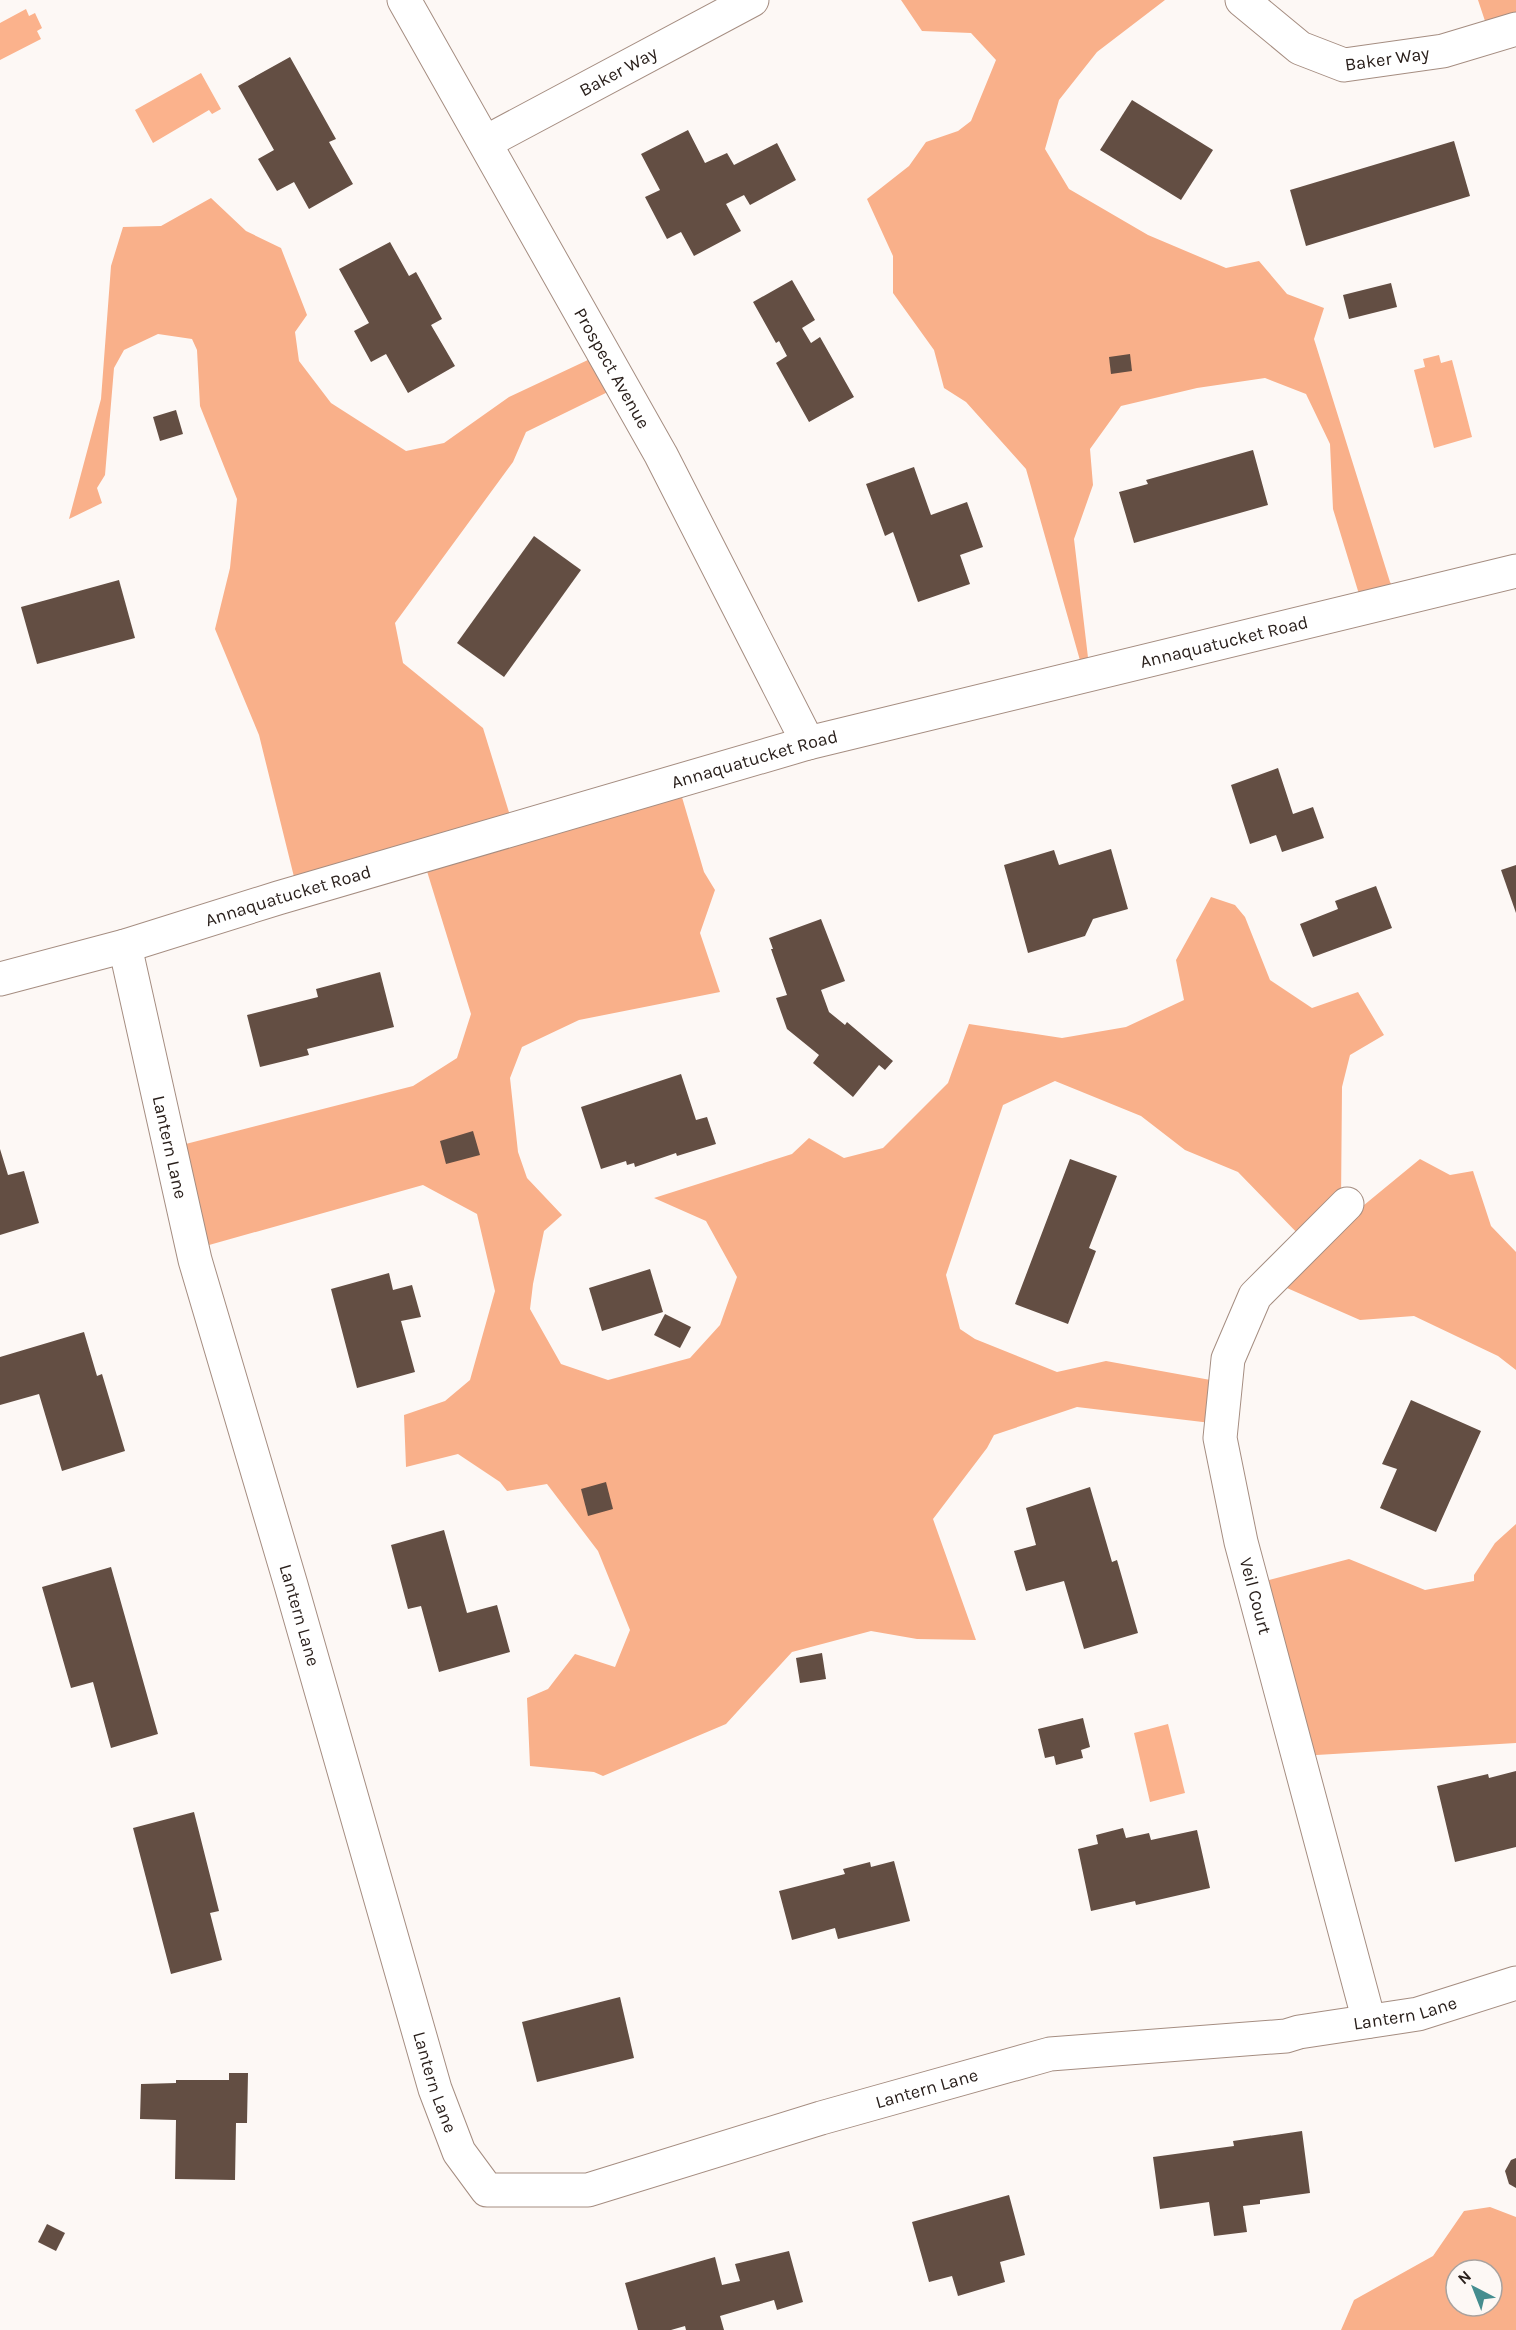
<svg xmlns="http://www.w3.org/2000/svg" width="1516" height="2330" viewBox="0 0 1516 2330" font-family="Karla,sans-serif">
  <style>
    .forest { fill: #f9b08a; fill-rule: evenodd }
    .water { fill: #fbb28c }
    .building { fill: #634e43 }
    .lines { fill: none; stroke-linecap: round; stroke-linejoin: round }
    .minor-casing { stroke: #a58d81; stroke-width: 35 }
    .minor { stroke: #fff; stroke-width: 33 }
    .labels { text-anchor: middle; dominant-baseline: central; stroke-width: 6; stroke-linejoin: round; paint-order: stroke }
    .street-label { font-size: 18px; fill: #2a201c; stroke: #fdf8f5 }
  </style>
  <rect width="100%" height="100%" fill="#fdf8f5"/>
  <!-- forest -->
  <g class="forest">
    <path d="M901 0H1165L1097 52 1059 100 1045 149 1069 189 1148 235 1226 268 1259 261 1287 294 1324 308 1314 339 1390 582 1396 591 1362 604 1333 509 1330 444 1306 394 1265 378 1197 388 1121 406 1090 449 1093 485 1074 539 1089 666 1083 671 1026 469 966 402 944 388 934 350 893 293V256L867 199 909 166 926 142 958 131 971 121 996 60 971 33 922 31Z"/>
    <path d="M1478 0H1516V27L1488 30Z"/>
    <path d="M211 198 246 231 281 248 307 315 295 332 299 361 331 403 406 451 444 443 509 397 590 359 616 388 526 432 513 462 395 623 403 663 483 728 512 822 679 787 704 872 715 890 700 933 720 992 579 1020 522 1047 510 1078 518 1152 527 1178 562 1215 544 1231 533 1284 530 1309 561 1364 608 1380 690 1358 720 1325 737 1277 706 1221 654 1198 792 1154 809 1138 844 1158 883 1148 948 1083 969 1024 1062 1038 1126 1027 1184 1000 1176 960 1211 897 1235 905 1245 917 1270 980 1312 1008 1358 992 1384 1035 1350 1055 1342 1087 1341 1203 1358 1210 1420 1159 1450 1175 1473 1171 1491 1226 1516 1252V1370L1498 1356 1414 1316 1360 1320 1271 1281 1304 1240 1238 1172 1185 1150 1141 1116 1055 1081 1003 1105 946 1275 960 1329 975 1339 1057 1372 1106 1361 1216 1381 1211 1423 1077 1407 994 1435 987 1448 933 1519 976 1640 917 1639 871 1631 792 1652 726 1724 603 1776 594 1772 530 1766 527 1698 548 1689 575 1654 615 1667 630 1630 598 1551 547 1484 507 1491 500 1482 458 1454 406 1467 404 1415 445 1401 470 1380 495 1291 477 1214 423 1185 202 1247 170 1148 413 1086 457 1058 471 1014 422 855 296 885 259 735 215 629 230 568 237 499 200 406 197 350 192 339 158 334 124 350 114 368 105 475 97 488 102 503 69 519 101 399 111 266 123 227 161 226Z"/>
    <path d="M1516 1524V1743L1300 1756 1261 1582 1349 1559 1425 1590 1474 1581V1575L1495 1543Z"/>
    <path d="M1490 2207 1516 2217V2330H1341L1354 2300 1433 2256 1464 2211ZM1456 2270H1492V2306H1456Z"/>
  </g>
  <!-- water -->
  <g class="water">
    <path d="M26 9 29 16 35 13 42 28 37 31 41 39 0 60V23Z"/>
    <path d="M201 73 221 109 212 114 209 110 153 143 135 110Z"/>
    <path d="M1439 355 1441 363 1452 360 1472 437 1434 448 1414 370 1425 367 1423 359Z"/>
    <path d="M1168 1724 1185 1793 1150 1802 1134 1733Z"/>
  </g>
  <!-- building -->
  <g class="building">
    <path d="M290 57 336 139 329 142 353 184 309 209 294 182 277 191 258 159 274 150 238 86Z"/>
    <path d="M1132 100 1213 150 1181 200 1100 150Z"/>
    <path d="M688 130 705 163 727 153 734 165 777 143 796 180 750 205 744 195 726 204 741 231 694 256 681 232 667 239 645 197 660 190 641 154Z"/>
    <path d="M1454 141 1470 196 1306 246 1290 190Z"/>
    <path d="M390 242 409 276 416 272 442 319 431 325 455 366 408 393 386 354 371 362 354 331 369 323 339 269Z"/>
    <path d="M792 280 815 320 802 328 811 343 820 337 854 397 809 422 776 363 787 356 779 341 776 343 753 302Z"/>
    <path d="M1391 283 1397 307 1349 319 1343 295Z"/>
    <path d="M1130 354 1132 371 1111 374 1109 357Z"/>
    <path d="M176 410 183 434 160 441 153 417Z"/>
    <path d="M1253 450 1268 505 1134 543 1119 492 1148 484 1146 480Z"/>
    <path d="M914 467 931 515 967 502 983 547 960 555 970 584 918 602 893 532 885 536 866 484Z"/>
    <path d="M534 536 581 570 504 677 457 643Z"/>
    <path d="M119 580 135 638 37 664 21 607Z"/>
    <path d="M1278 768 1293 814 1313 807 1324 838 1282 852 1276 835 1250 844 1231 785Z"/>
    <path d="M1111 849 1128 909 1093 919 1085 936 1028 953 1004 865 1054 850 1059 865Z"/>
    <path d="M1516 865V913L1501 870Z"/>
    <path d="M1376 886 1392 928 1313 957 1300 924 1338 909 1335 901Z"/>
    <path d="M821 919 845 981 821 990 829 1012 845 1025 847 1022 893 1061 885 1070 879 1065 853 1097 813 1063 819 1055 787 1029 776 998 787 995 771 949H773L769 938Z"/>
    <path d="M380 972 394 1027 307 1049 309 1055 260 1067 247 1015 318 997 316 989Z"/>
    <path d="M681 1074 696 1120 707 1117 716 1144 677 1156 676 1153 635 1167 634 1163 627 1165 626 1161 601 1169 581 1107Z"/>
    <path d="M473 1131 480 1155 446 1164 440 1141Z"/>
    <path d="M0 1149 8 1175 24 1171 39 1223 0 1235Z"/>
    <path d="M1070 1159 1117 1176 1089 1248 1096 1251 1068 1324 1015 1304Z"/>
    <path d="M650 1269 663 1312 602 1331 589 1288Z"/>
    <path d="M389 1273 393 1290 412 1285 421 1317 401 1321 415 1372 357 1388 331 1289Z"/>
    <path d="M665 1314 691 1327 680 1348 654 1335Z"/>
    <path d="M84 1332 97 1376 102 1374 125 1451 62 1471 39 1394 0 1405V1357Z"/>
    <path d="M1411 1400 1481 1431 1436 1532 1380 1508 1397 1469 1382 1464Z"/>
    <path d="M606 1482 613 1509 588 1516 581 1489Z"/>
    <path d="M1090 1487 1112 1562 1117 1560 1138 1633 1084 1649 1064 1581 1026 1591 1014 1551 1036 1545 1026 1508Z"/>
    <path d="M444 1530 467 1613 497 1605 510 1652 439 1672 421 1606 408 1609 391 1545Z"/>
    <path d="M111 1567 158 1734 111 1748 93 1682 71 1688 42 1587Z"/>
    <path d="M822 1653 826 1679 800 1683 796 1658Z"/>
    <path d="M1083 1718 1090 1747 1081 1750 1083 1758 1056 1765 1054 1756 1045 1758 1038 1729Z"/>
    <path d="M1516 1771V1847L1455 1862 1437 1786 1488 1774 1489 1778Z"/>
    <path d="M194 1812 219 1911 210 1913 222 1960 171 1974 133 1828Z"/>
    <path d="M1123 1828 1126 1838 1149 1833 1151 1840 1197 1830 1210 1888 1136 1905 1135 1901 1091 1911 1078 1849 1098 1844 1096 1835Z"/>
    <path d="M894 1861 910 1921 838 1939 835 1928 792 1940 779 1891 845 1874 843 1869 870 1862 871 1867Z"/>
    <path d="M620 1997 634 2058 537 2082 522 2022Z"/>
    <path d="M229 2073H248L247 2123H236L235 2180 175 2179 176 2120 140 2119 141 2084 176 2083V2080H229Z"/>
    <path d="M1302 2131 1310 2193 1260 2200V2204L1243 2206 1247 2232 1214 2236 1209 2202 1160 2209 1153 2157 1234 2146 1233 2141Z"/>
    <path d="M1516 2158V2188L1509 2184 1505 2171 1511 2160Z"/>
    <path d="M1009 2195 1025 2255 1000 2262 1005 2282 958 2296 952 2276 929 2282 912 2222Z"/>
    <path d="M47 2224 65 2233 56 2251 38 2242Z"/>
    <path d="M789 2251 803 2302 777 2310 774 2300 720 2316 724 2330H686L685 2326 671 2330H638L625 2283 715 2257 722 2285 740 2281 735 2264Z"/>
  </g>
  <g class="lines">
    <defs>
      <g id="minor">
        <path id="s1" d="M404 0 661 455 808 743"/>
        <path id="s2" d="M1242 0 1300 48 1344 65 1443 51 1516 29"/>
        <path id="s3" d="M486 142 752 0"/>
        <path id="s4" d="M125 946 195 1260 291 1585 435 2089 459 2152 487 2190H588L821 2118 1050 2054 1286 2036 1299 2032 1418 2014 1516 1983"/>
        <path id="s5" d="M0 979 125 946 278 898 808 743 1516 571"/>
        <path id="s6" d="M1347 1204 1255 1296 1228 1359 1220 1438 1241 1542 1369 2021"/>
      </g>
    </defs>
    <!-- minor casing -->
    <use href="#minor" class="minor-casing"/>
    <!-- minor -->
    <use href="#minor" class="minor"/>
  </g>
  <g class="labels">
    <!-- street labels -->
    <g class="street-label">
      <text stroke="none"><textPath href="#s2" startOffset="166">Baker Way</textPath></text>
      <text stroke="none"><textPath href="#s3" startOffset="150">Baker Way</textPath></text>
      <text stroke="none"><textPath href="#s1" startOffset="423">Prospect Avenue</textPath></text>
      <text stroke="none"><textPath href="#s5" startOffset="1270">Annaquatucket Road</textPath></text>
      <text stroke="none"><textPath href="#s5" startOffset="786">Annaquatucket Road</textPath></text>
      <text stroke="none"><textPath href="#s5" startOffset="300">Annaquatucket Road</textPath></text>
      <text stroke="none"><textPath href="#s4" startOffset="206">Lantern Lane</textPath></text>
      <text stroke="none"><textPath href="#s6" startOffset="440">Veil Court</textPath></text>
      <text stroke="none"><textPath href="#s4" startOffset="692">Lantern Lane</textPath></text>
      <text stroke="none"><textPath href="#s4" startOffset="2240">Lantern Lane</textPath></text>
      <text stroke="none"><textPath href="#s4" startOffset="1178">Lantern Lane</textPath></text>
      <text stroke="none"><textPath href="#s4" startOffset="1754">Lantern Lane</textPath></text>
    </g>
  </g>
  <!-- north arrow -->
  <g transform="translate(1474 2288) rotate(318)"><circle r="28" fill="#fdf8f5" stroke="#a9a29e" stroke-width="1.5"/>
  <path d="M0-4.5L10 22L0 15L-10 22Z" fill="#458d8f"/>
  <text y="-9" font-size="16" font-weight="bold" text-anchor="middle" fill="#2a201c">N</text>
  </g>
</svg>
